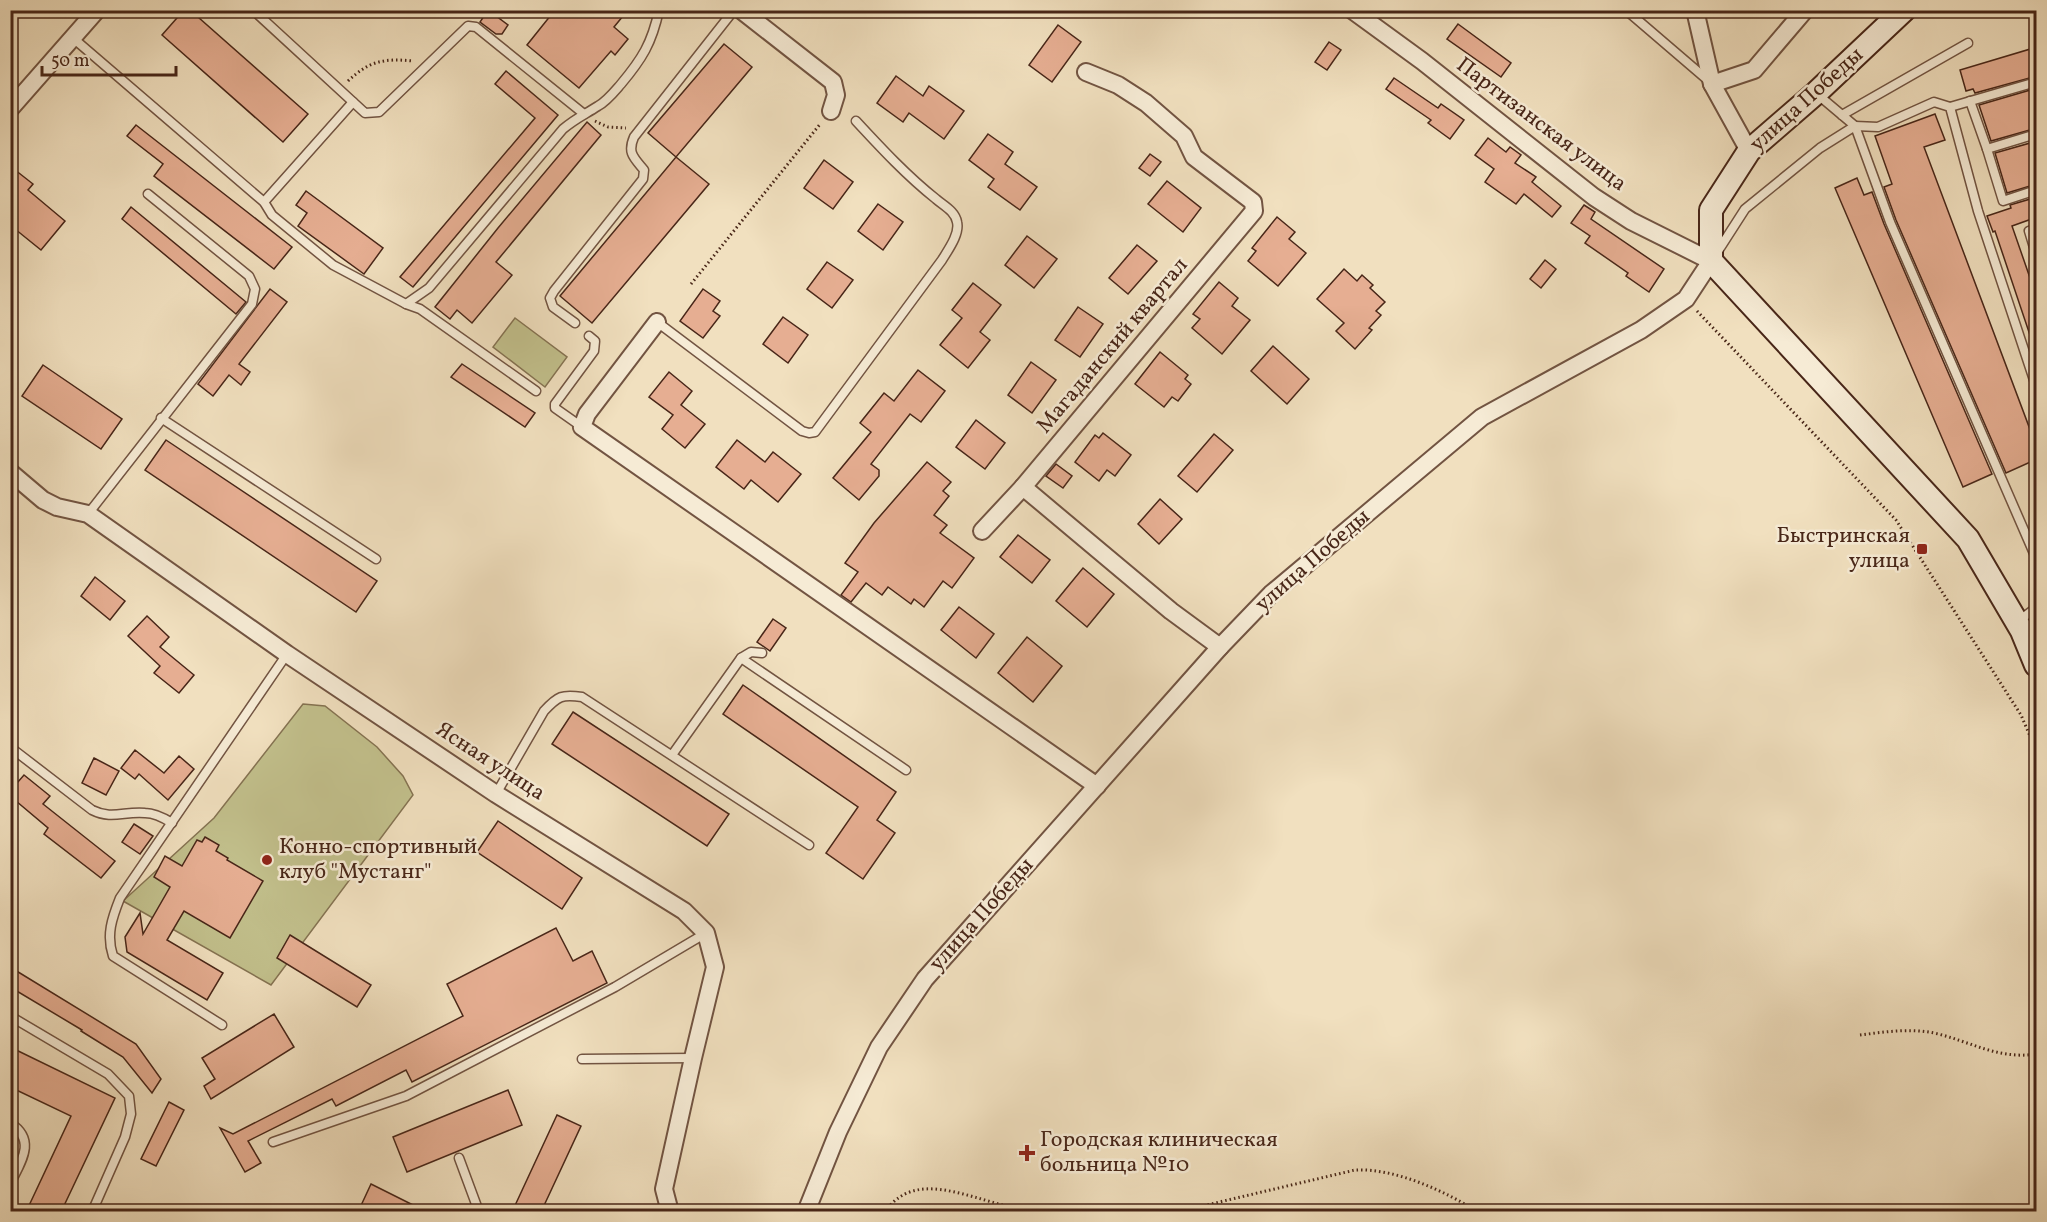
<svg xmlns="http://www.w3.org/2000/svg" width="2047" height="1222" viewBox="0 0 2047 1222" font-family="Vollkorn,serif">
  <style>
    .green { fill: #c2c08c; stroke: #857352; stroke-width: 1.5 }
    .building { fill: #e6ae92; stroke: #482618; stroke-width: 1.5 }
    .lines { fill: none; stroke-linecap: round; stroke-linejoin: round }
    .lane-casing { stroke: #725442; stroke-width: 11 }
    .street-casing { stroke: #725442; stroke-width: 20 }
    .secondary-casing { stroke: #482618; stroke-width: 26 }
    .path { stroke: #482618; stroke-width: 3; stroke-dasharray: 1.5 3; stroke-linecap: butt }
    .lane { stroke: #f6ebd5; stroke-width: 8 }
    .street { stroke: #f6ebd5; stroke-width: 16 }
    .secondary { stroke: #f6ebd5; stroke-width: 22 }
    .poi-dot { fill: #8f2418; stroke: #f6ebd5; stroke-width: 2 }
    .labels { text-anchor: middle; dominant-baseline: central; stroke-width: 5; stroke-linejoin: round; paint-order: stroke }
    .street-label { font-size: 22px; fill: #482618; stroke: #f6ebd5 }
    .poi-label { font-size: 22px; fill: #482618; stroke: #f6ebd5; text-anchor: start }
  </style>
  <rect width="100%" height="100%" fill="#f1e0bf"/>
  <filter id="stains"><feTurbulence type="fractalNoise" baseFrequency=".00333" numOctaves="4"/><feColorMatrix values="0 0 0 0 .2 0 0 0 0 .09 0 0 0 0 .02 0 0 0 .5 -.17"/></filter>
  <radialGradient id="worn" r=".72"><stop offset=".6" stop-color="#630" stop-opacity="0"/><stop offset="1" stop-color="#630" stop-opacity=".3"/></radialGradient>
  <!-- green -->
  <g class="green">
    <path d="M515 318 567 357 545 387 493 347Z"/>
    <path d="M303 704 325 706 377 747 403 776 413 795 271 985 123 901 214 818Z"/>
  </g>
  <!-- building -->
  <g class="building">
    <path d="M184 10H190L308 114 283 142 162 35Z"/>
    <path d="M488 10 508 25 502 34H496L480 22Z"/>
    <path d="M555 10H628L614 27 628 39 615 55 611 51 579 88 527 45Z"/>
    <path d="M1458 24 1511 63 1501 77 1447 39Z"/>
    <path d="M1058 25 1081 42 1052 82 1029 65Z"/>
    <path d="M1329 42 1341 50 1327 70 1315 62Z"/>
    <path d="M724 44 752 67 676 157 648 133Z"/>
    <path d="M2037 47V76L1975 93 1973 89 1966 91 1960 70Z"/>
    <path d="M506 71 558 115 413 287 400 277 535 118 495 84Z"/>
    <path d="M896 76 923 96 929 86 964 111 944 139 909 113 903 122 877 103Z"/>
    <path d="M1394 78 1438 108 1441 104 1464 120 1450 139 1428 123 1431 120 1386 89Z"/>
    <path d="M2037 88V128L1991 141 1979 105Z"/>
    <path d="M1935 114 1945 140 1924 147 2037 448V459L2006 473 1896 220 1884 187 1892 184 1875 136Z"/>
    <path d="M587 122 601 135 496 262 512 275 472 323 457 310 450 319 435 307 498 228Z"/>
    <path d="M136 125 292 247 274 269 154 176 163 164 127 136Z"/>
    <path d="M988 134 1013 152 1005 164 1037 187 1020 210 988 187 994 179 969 160Z"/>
    <path d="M1488 138 1506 152 1510 147 1521 155 1515 163 1536 177 1532 182 1561 206 1552 217 1524 194 1516 204 1485 182 1494 169 1475 155Z"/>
    <path d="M2037 141V184L2007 193 1995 153Z"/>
    <path d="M1150 154 1161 162 1150 176 1139 168Z"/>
    <path d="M676 157 709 184 592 323 560 296Z"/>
    <path d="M824 160 853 182 833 209 804 188Z"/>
    <path d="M10 166 33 184 28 190 65 221 41 250 10 225Z"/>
    <path d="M1857 178 1864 195 1872 192 1884 224 1992 474 1963 487 1835 188Z"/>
    <path d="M1167 181 1201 208 1183 232 1148 204Z"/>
    <path d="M306 191 383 248 364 274 298 226 307 213 296 205Z"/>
    <path d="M2037 197V217L2012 226 2037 298V346L2034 347 1995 231 1993 232 1987 216 2011 208 2010 205Z"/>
    <path d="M878 204 903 222 883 250 858 231Z"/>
    <path d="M1584 205 1595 212 1591 219 1664 269 1649 292 1626 276 1628 273 1585 243 1590 236 1571 223Z"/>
    <path d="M131 207 246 302 236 314 122 219Z"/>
    <path d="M1277 217 1295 232 1289 239 1306 253 1278 286 1248 261 1256 251 1252 248Z"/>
    <path d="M1027 236 1057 259 1034 288 1005 265Z"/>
    <path d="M1137 245 1157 261 1128 294 1109 278Z"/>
    <path d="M1545 260 1556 269 1541 288 1530 279Z"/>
    <path d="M827 262 853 280 832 308 807 289Z"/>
    <path d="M1344 269 1357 281 1362 275 1373 285 1370 288 1385 302 1376 311 1381 315 1369 328 1372 330 1355 349 1336 331 1344 323 1317 299Z"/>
    <path d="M1219 282 1238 298 1232 306 1250 320 1222 354 1192 328 1200 319 1193 314Z"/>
    <path d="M973 283 1001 305 980 332 990 340 968 368 940 345 962 318 952 310Z"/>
    <path d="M270 289 287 302 239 364 250 372 241 385 229 375 213 396 198 384Z"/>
    <path d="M703 289 720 301 713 311 720 316 703 338 680 321Z"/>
    <path d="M1078 307 1103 324 1080 357 1055 340Z"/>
    <path d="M783 317 808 335 788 363 763 344Z"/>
    <path d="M1273 346 1309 379 1287 404 1251 371Z"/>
    <path d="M1160 352 1188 375 1185 379 1191 384 1178 401 1172 397 1164 407 1135 384Z"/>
    <path d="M1031 362 1056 380 1032 413 1008 395Z"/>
    <path d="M462 364 535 413 525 427 451 377Z"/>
    <path d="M43 365 122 419 101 449 22 396Z"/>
    <path d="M918 370 945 391 921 422 910 414 871 464 879 470V476L859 500 833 478 871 432 860 423 884 393 894 401Z"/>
    <path d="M669 372 692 391 681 405 705 424 685 448 662 429 673 415 649 397Z"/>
    <path d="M976 420 1005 443 985 469 956 447Z"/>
    <path d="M1103 433 1131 455 1115 476 1107 470 1099 481 1075 462 1095 435 1099 438Z"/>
    <path d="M1214 434 1233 450 1197 492 1178 476Z"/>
    <path d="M166 440 377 581 356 612 145 470Z"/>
    <path d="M737 440 765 462 773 452 801 474 778 502 751 480 744 489 716 467Z"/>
    <path d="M927 462 951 482 943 491 949 496 934 515 947 525 940 533 974 558 952 588 943 581 924 607 914 599 911 604 888 587 882 595 866 583 851 602 841 595 858 572 845 563 874 523Z"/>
    <path d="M1056 464 1072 476 1063 488 1046 476Z"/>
    <path d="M1160 499 1182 519 1159 544 1138 524Z"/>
    <path d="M1018 535 1050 560 1032 583 1000 557Z"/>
    <path d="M1083 568 1114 594 1087 627 1056 601Z"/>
    <path d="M95 577 125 601 110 620 81 596Z"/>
    <path d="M959 607 994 634 976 658 941 630Z"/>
    <path d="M147 616 169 637 160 647 194 675 179 693 154 673 160 666 128 636Z"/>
    <path d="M773 619 786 628 770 651 757 642Z"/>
    <path d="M1027 637 1062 666 1033 702 998 673Z"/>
    <path d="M743 685 896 792 877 820 895 833 863 879 826 853 858 807 723 714Z"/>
    <path d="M573 712 729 814 707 846 552 744Z"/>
    <path d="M135 750 164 773 179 756 194 769 168 800 139 774 135 779 121 768Z"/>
    <path d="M94 758 119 771 106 795 82 783Z"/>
    <path d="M24 775 50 796 43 804 115 861 101 878 44 834 48 828 10 796V791Z"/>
    <path d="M498 821 582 878 562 909 477 852Z"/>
    <path d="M134 824 153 836 140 854 122 842Z"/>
    <path d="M205 837 219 845 216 851 228 858 227 860 263 881 230 938 184 911 167 940 223 973 207 1000 127 952 125 937 140 913 143 934 170 887 154 877 165 856 182 866 197 840 202 842Z"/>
    <path d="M556 928 573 961 592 951 607 983 412 1082 406 1070 336 1106 332 1099 248 1141 261 1163 245 1172 220 1128 233 1134 463 1016 447 984Z"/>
    <path d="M290 935 371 985 357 1007 277 958Z"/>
    <path d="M10 967 136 1044 161 1079 152 1093 123 1057 81 1031 82 1030 10 987Z"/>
    <path d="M274 1014 294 1047 211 1099 204 1086 215 1079 202 1058Z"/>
    <path d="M10 1047 115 1098 61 1212H26L71 1116 10 1087Z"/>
    <path d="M508 1090 522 1125 407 1172 393 1137Z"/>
    <path d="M169 1102 184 1110 156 1166 141 1159Z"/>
    <path d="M557 1115 581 1126 541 1212H512Z"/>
    <path d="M371 1184 427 1212H358Z"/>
  </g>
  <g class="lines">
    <defs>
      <g id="lane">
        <path d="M253 10 365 113 379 112 468 26 476 27 584 114"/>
        <path d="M1626 10 1710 82"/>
        <path d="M73 38 264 202 272 215 333 265 406 304 429 288 563 129C576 118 584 115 598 106 607 101 614 92 621 84 642 59 652 43 659 10"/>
        <path d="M1817 94 1855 126 1890 222 2036 558"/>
        <path d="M1970 101 1987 149"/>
        <path d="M1950 107 2036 82"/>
        <path d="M1842 115 1968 43"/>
        <path d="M2036 134 1987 149 2003 201 2036 190"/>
        <path d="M264 202 353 102"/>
        <path d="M2036 228 2029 231 2036 254"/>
        <path d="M1718 251 1745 209 1820 148 1855 126 1878 127 1934 102 1950 107 1978 211 2036 386"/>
        <path d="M406 304 420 309 536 391"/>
        <path d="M657 322 802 431 809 433 815 432 942 260C948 250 960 234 957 222 955 211 944 206 936 199 907 176 881 148 856 121"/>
        <path d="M575 323 553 307 550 298 554 291 643 179 644 170C634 158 627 153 634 137L734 10"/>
        <path d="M161 418 376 559"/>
        <path d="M582 427 555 408V404L594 351 595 341 589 336"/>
        <path d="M88 514 252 304 255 289 249 276 148 194"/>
        <path d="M2017 622 2036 608"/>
        <path d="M741 658 906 770"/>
        <path d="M10 747 92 810C112 820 124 811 145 813 155 813 164 818 172 823"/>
        <path d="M672 755 741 658 751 652 762 653"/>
        <path d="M496 794 544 711C558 696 562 694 582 697L809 845"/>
        <path d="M10 1016 108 1074 129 1096 131 1114 125 1137 92 1212"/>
        <path d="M222 1025 113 956C106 935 112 918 120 898L287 654"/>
        <path d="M582 1059 693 1058"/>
        <path d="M10 1123C37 1140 21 1162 10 1184"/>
        <path d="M273 1142 406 1096 615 987 706 933"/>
        <path d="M459 1158 479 1212"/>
      </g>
      <g id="street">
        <path d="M741 10 833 82 836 95 831 111"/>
        <path d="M1695 10 1712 84 1749 151"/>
        <path d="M1086 72 1118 85 1146 103 1184 136 1194 157 1253 202 1254 211 1023 487 1171 611 1220 647"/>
        <path d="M1712 84 1754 70 1805 10"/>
        <path d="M10 109 97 10"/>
        <path d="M657 322 587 414 582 427 1097 786"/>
        <path d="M10 472 43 500 57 507 88 514 287 654 496 794 684 911 706 933 715 967 693 1058 664 1189 670 1212"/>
        <path d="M982 531 1023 487"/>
        <path d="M806 1212 838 1132 879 1047 925 979 1220 647 1271 594 1482 417 1641 330 1686 299 1711 261 1631 221 1594 197 1422 61 1352 10"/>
      </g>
      <path id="secondary" d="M1904 10 1816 93 1749 151 1711 210V261L1968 539 2022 631 2036 665"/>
    </defs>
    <!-- lane casing -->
    <use href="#lane" class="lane-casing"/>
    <!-- street casing -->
    <use href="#street" class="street-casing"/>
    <!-- secondary casing -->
    <use href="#secondary" class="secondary-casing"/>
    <!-- path -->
    <g class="path">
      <path d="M348 81C369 61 384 58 413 61"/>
      <path d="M595 121 608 127 626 128"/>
      <path d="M691 284 821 123"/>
      <path d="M1697 311 1896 520 2021 715 2036 750"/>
      <path d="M1860 1035C1884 1032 1910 1028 1934 1033 1970 1041 1998 1060 2036 1054"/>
      <path d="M885 1212C908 1178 945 1189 978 1198 994 1203 1011 1207 1027 1212"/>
      <path d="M1177 1212 1355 1170C1395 1168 1445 1191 1478 1212"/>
    </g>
    <!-- lane -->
    <use href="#lane" class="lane"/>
    <!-- street -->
    <use href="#street" class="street"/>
    <!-- secondary -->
    <use href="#secondary" class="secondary"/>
  </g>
  <!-- markers -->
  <g class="poi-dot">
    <rect x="1916" y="543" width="12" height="12" rx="3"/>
    <circle cx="267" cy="860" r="6"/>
    <path d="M1024 1144h6v6h6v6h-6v6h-6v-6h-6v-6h6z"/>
  </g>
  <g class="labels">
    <!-- street labels -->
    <g class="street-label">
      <text transform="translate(1807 100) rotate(-42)">улица Победы</text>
      <text transform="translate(1541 125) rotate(37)">Партизанская улица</text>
      <text transform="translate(1113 346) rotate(-50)">Магаданский квартал</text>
      <text transform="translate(1313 561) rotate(-41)">улица Победы</text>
      <text transform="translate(490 762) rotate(33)">Ясная улица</text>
      <text transform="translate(982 915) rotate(-48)">улица Победы</text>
    </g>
    <!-- poi labels -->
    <g class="poi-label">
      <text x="1910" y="536" text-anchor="end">Быстринская<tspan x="1910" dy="25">улица</tspan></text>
      <text x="279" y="847">Конно-спортивный<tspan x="279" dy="25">клуб "Мустанг"</tspan></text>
      <text x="1040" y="1140">Городская клиническая<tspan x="1040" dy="25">больница №10</tspan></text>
    </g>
  </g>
  <!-- margin -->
  <rect width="2047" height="1222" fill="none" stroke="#f1e0bf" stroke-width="36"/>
  <rect x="12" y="12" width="2023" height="1198" fill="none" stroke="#482618" stroke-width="3"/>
  <rect x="18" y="18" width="2011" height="1186" fill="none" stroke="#482618" stroke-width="1.5"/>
  <!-- scale -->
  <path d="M42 66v9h134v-9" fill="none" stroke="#482618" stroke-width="3"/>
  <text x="51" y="66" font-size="18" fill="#482618" stroke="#f6ebd5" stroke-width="4.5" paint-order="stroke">50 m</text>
  <rect width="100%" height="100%" filter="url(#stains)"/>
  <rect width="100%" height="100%" fill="url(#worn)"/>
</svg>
